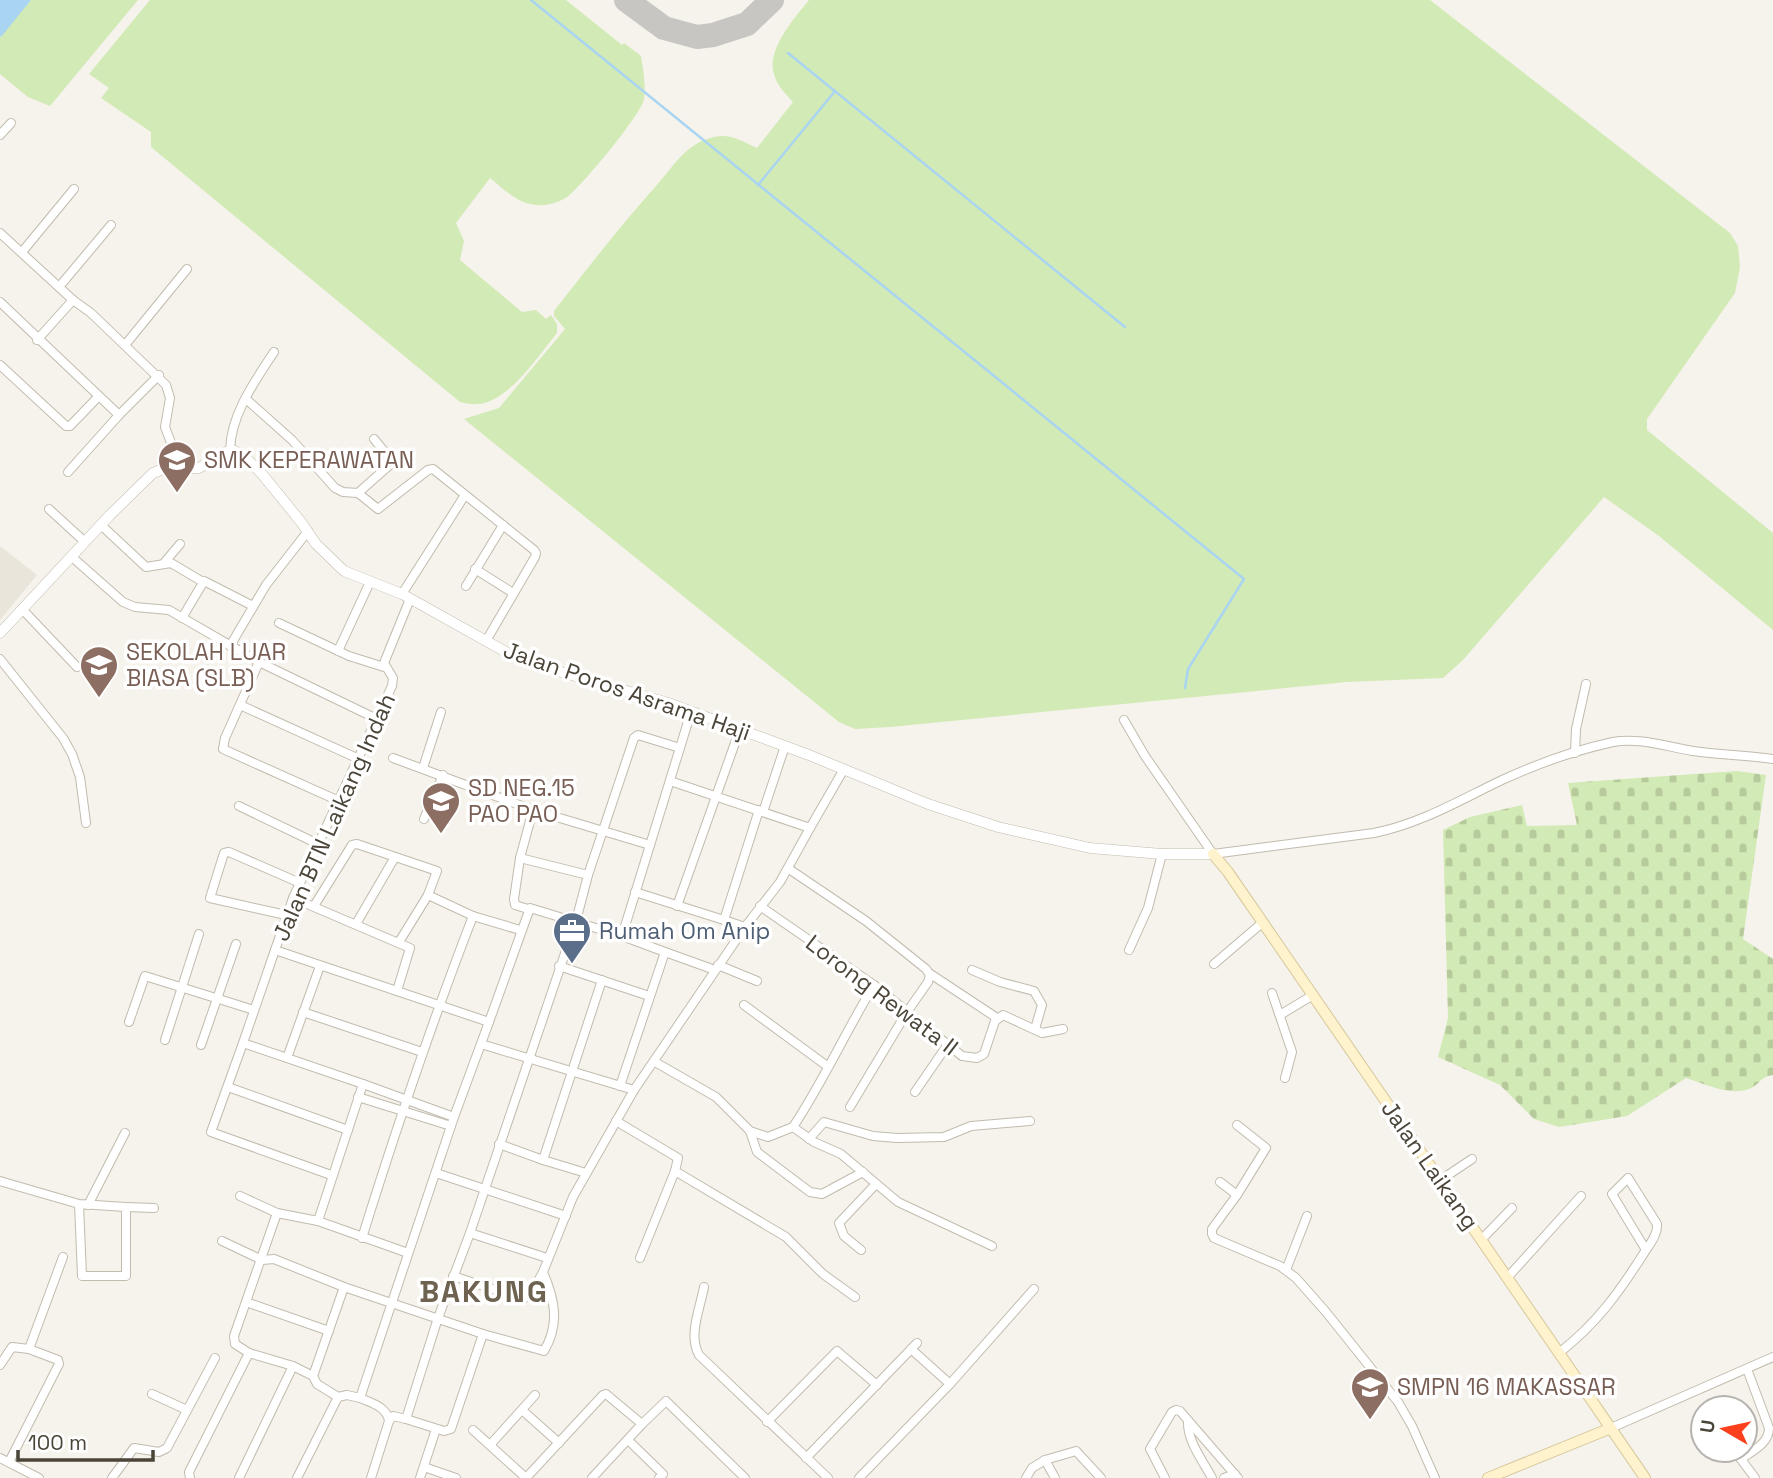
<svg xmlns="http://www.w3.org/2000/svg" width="1773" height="1478" viewBox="0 0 1773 1478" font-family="'Space Grotesk',sans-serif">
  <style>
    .residential { fill: #eae5da }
    .green { fill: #d2eab5 }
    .cemetery { fill: url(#cemetery-stones) }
    .water { fill: #a9d4f2 }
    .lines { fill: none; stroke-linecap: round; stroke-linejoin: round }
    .stream { stroke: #a9d4f2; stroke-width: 2.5 }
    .taxiway { stroke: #c8c6c3; stroke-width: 24 }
    .minor-casing { stroke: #c2bbae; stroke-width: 10 }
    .tertiary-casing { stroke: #c2bbae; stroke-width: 11 }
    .secondary-casing { stroke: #d6c79b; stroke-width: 12 }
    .minor { stroke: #fff; stroke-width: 8 }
    .tertiary { stroke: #fff; stroke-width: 10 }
    .secondary { stroke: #fff3cd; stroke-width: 10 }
    .labels { text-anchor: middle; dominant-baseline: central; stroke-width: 7; stroke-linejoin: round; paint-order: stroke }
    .education-label { font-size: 23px; fill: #785e54; stroke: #fff; text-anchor: start }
    .street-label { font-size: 23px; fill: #4b4439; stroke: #fff }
    .service-label { font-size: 23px; fill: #4e5e75; stroke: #fff; text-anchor: start }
    .district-label { font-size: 30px; font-weight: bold; letter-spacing: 2px; fill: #6e6250; stroke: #fff }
  </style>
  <defs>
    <pattern id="cemetery-stones" width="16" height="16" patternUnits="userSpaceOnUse" patternTransform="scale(1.75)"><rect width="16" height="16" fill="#d2eab5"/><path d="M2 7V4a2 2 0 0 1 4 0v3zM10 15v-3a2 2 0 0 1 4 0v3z" fill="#b6ca9c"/></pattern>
  </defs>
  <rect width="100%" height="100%" fill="#f6f3ec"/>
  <!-- residential -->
  <path class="residential" d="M0 546 37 575 0 620Z"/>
  <!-- green -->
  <g class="green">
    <path d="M31 0H138L50 106 28 97 0 74V36Z"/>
    <path d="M150 0H566L622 45 624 43 641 56C643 69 646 86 644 99 641 115 581 187 567 197 558 203 546 206 536 205 516 203 504 189 490 178L456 223 464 241 460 260 522 312 536 310 546 319 551 315 557 324V333C539 355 508 403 477 404 472 405 465 403 460 402L151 147V132L101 98 109 88 89 74Z"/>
    <path d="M809 0H1430L1730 233 1738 246 1740 267 1735 293 1647 419V430L1773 533V630L1659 536 1604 497 1463 660 1443 678 1347 682 890 727 855 729 839 722 464 419 499 408 565 329 554 316V311C587 269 620 226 656 186 671 169 685 146 707 139 727 131 740 140 757 148L793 102C785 93 777 86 774 74 766 50 795 17 809 0Z"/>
  </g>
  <!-- cemetery -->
  <path class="cemetery" d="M1737 771 1766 775 1743 939 1773 959V1075C1759 1077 1759 1086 1749 1089 1728 1096 1706 1084 1686 1078L1627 1116 1559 1127 1534 1119 1500 1085 1438 1057 1448 1018 1443 830 1470 817 1522 805 1527 826 1577 825 1568 783Z"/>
  <!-- water -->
  <path class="water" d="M0 0H31L1 37 0 36Z"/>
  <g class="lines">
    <!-- stream -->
    <g class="stream">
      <path d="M531 0 1244 579 1188 669 1185 688"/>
      <path d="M788 53 1125 327"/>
      <path d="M758 185 835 91"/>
    </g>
    <!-- taxiway -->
    <path class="taxiway" d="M626 0 664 28 697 37 713 35 747 24 772 0"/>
    <defs>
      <g id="minor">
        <path d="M0 135 11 123"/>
        <path d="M0 233 73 300 91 313 166 385 170 398 165 427 181 469"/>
        <path d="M22 252 74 189"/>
        <path d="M59 287 111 225"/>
        <path d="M0 302 119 415 159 375"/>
        <path d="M37 340 73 300"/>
        <path d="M125 345 187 269"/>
        <path d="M0 365 66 426H70L98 397"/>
        <path d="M246 399 292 440 335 488 343 492 358 493 378 509 428 470 433 469 534 550 536 553 535 557 486 641"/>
        <path d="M230 450C231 414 255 381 274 352"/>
        <path d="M68 472 119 415"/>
        <path d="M358 493 393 462 374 439"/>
        <path d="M49 509 85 542"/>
        <path d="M101 525 146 567 171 563 203 582"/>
        <path d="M72 557 123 602 135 607 169 610 259 662 225 738 223 749 339 801"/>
        <path d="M164 563 180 544"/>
        <path d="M475 569 513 593"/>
        <path d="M466 586 503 525"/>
        <path d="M402 594 465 495"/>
        <path d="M22 609 77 667"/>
        <path d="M182 618 204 581 253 606"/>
        <path d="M279 623 349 656 384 667"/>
        <path d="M230 646 266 585 308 531"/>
        <path d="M338 651 370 582"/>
        <path d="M0 659 63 738 72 754 80 777 86 823"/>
        <path d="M259 662 377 719"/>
        <path d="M240 705 359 759"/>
        <path d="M1124 720 1145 756 1213 854 1374 833C1420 824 1460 800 1502 780 1537 764 1576 750 1613 742 1639 737 1668 747 1693 751 1720 755 1746 755 1773 759"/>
        <path d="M1575 753 1576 729 1586 684"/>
        <path d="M393 758 533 810 650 845"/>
        <path d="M423 768 441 712"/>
        <path d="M239 806 318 844"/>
        <path d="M763 812 785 746"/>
        <path d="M424 819 443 775"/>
        <path d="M810 828 844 769"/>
        <path d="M789 869 866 921 926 969 930 975 928 982 907 1012 850 1107"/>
        <path d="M588 875 634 738 638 735 680 748"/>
        <path d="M635 892 724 920 759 810"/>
        <path d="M293 898 410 948 397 991"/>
        <path d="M314 906 352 845 357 844 437 871 428 895 473 916 520 930"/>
        <path d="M677 906 740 729"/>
        <path d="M760 906 874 985 962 1056 977 1058 984 1054 995 1021 1003 1015 1042 1033 1063 1029"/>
        <path d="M528 909 515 905 514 899 520 858 533 810"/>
        <path d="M286 915 210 898 224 853 229 852 300 883"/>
        <path d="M724 920 745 927"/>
        <path d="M356 924 395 857"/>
        <path d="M399 942 428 895"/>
        <path d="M275 950 243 1043 363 1084 318 1221"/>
        <path d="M1129 950 1148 908 1162 854"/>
        <path d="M665 952 715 970"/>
        <path d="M1214 964 1262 923"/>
        <path d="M718 965 757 981"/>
        <path d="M559 966 649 996"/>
        <path d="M972 970 1000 982 1034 991 1042 1005 1035 1029"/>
        <path d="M929 973 997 1018"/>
        <path d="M874 985C846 1031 823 1082 793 1127L814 1142 841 1154 898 1202 992 1246"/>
        <path d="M1272 993 1292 1052 1285 1078"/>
        <path d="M744 1005 827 1066"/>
        <path d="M303 1012 422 1052"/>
        <path d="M1280 1015 1313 995"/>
        <path d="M129 1022 145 976 254 1010"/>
        <path d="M489 1022 530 908 622 936 691 712"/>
        <path d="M165 1040 199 934"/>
        <path d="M243 1043 211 1132 331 1175"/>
        <path d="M481 1044 634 1090"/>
        <path d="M201 1045 236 944"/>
        <path d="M287 1058 320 966"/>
        <path d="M655 1062 716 1097 750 1131 768 1137 793 1127"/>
        <path d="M363 1084 454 1117"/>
        <path d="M620 1086 665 952 622 936"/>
        <path d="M228 1087 348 1130"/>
        <path d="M915 1092 948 1044"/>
        <path d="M358 1097 451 1126"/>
        <path d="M616 1121 678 1158 675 1171 640 1258"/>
        <path d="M750 1131 757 1152 810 1192 822 1194 863 1172"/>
        <path d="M809 1139 824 1122 873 1136 897 1138 944 1137 971 1126 1030 1121"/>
        <path d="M499 1144 543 1160 602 980"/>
        <path d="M543 1160 586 1173"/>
        <path d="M675 1171 786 1237 823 1274 855 1297"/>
        <path d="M436 1173 566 1216"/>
        <path d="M0 1181 79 1204 126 1207V1276H82L79 1204"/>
        <path d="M1439 1181 1472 1159"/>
        <path d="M1220 1182 1237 1195 1212 1229V1234L1214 1238 1280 1266 1296 1278 1326 1312 1398 1402 1412 1426 1435 1478"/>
        <path d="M1237 1195 1266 1148 1237 1125"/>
        <path d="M240 1196 277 1213 318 1221 408 1253"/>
        <path d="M88 1205 125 1133"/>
        <path d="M126 1207 154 1208"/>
        <path d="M470 1233 547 1258"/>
        <path d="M362 1238C396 1129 432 1022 473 916"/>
        <path d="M1481 1240 1512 1208"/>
        <path d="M222 1241 262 1260 274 1259 344 1287 483 1334 544 1351C560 1324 555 1300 543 1272L573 1197 634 1090 745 927 780 882 810 828 670 781"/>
        <path d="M861 1250 844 1236 839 1223 876 1184"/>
        <path d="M1286 1270 1307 1216"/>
        <path d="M453 1276 523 1299 531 1294 543 1272"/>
        <path d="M1507 1278 1581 1196"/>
        <path d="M704 1287C700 1309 688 1335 699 1355L828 1478"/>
        <path d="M246 1302 329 1331"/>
        <path d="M911 1349 950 1384"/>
        <path d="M249 1353 293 1366 313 1376 344 1287"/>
        <path d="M1559 1353C1597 1323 1618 1294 1644 1253 1649 1245 1658 1235 1657 1224L1628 1178 1612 1194 1646 1250"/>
        <path d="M0 1365 12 1347 29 1349 63 1257"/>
        <path d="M313 1376 317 1384 338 1397"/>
        <path d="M152 1394 187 1410"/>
        <path d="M522 1410 559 1443"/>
        <path d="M406 1419 444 1431 451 1429 483 1334"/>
        <path d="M389 1421 393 1416 406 1419 438 1318 470 1233 576 921 588 875 520 858"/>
        <path d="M1188 1421C1187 1441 1203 1461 1212 1478"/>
        <path d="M767 1422 837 1351 877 1385"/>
        <path d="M1611 1428 1773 1357"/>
        <path d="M473 1430 526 1478"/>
        <path d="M628 1440 663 1474 659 1478"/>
        <path d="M490 1445 535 1395"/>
        <path d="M1734 1450 1755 1478"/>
        <path d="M0 1458 39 1478"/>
        <path d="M806 1458 917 1343"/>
        <path d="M1741 1459C1752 1451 1769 1444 1769 1428L1747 1369"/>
        <path d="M1045 1460 1076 1451 1101 1478"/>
        <path d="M9 1462 59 1364 58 1360 29 1349"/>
        <path d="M424 1467 456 1478"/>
        <path d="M112 1478 134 1448 159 1452 167 1448 215 1358"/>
        <path d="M190 1478 189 1472 249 1353 235 1344 234 1336 277 1213"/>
        <path d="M239 1478 293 1366"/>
        <path d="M297 1478 338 1397 347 1395 360 1398"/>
        <path d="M371 1478 389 1421C387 1407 372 1403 360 1398L454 1117 489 1022 275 950 293 898 392 686 393 678 384 663 410 599"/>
        <path d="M420 1478 436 1429"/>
        <path d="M526 1478 603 1395 606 1394 642 1424 666 1401 745 1478"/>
        <path d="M592 1478 642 1424"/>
        <path d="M859 1478 950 1384 1034 1289"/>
        <path d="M1026 1478 1032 1468 1045 1460 1055 1478"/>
        <path d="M1165 1478 1150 1449 1172 1412 1176 1410 1180 1411 1238 1478"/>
        <path d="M1224 1478 1235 1474"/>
      </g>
      <path id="tertiary" d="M0 633 110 515 153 473 166 468H199L226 452 235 451 245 457 262 474 301 522 316 544 344 571 402 594 513 656 544 667 668 703 809 755 928 804 998 827 1090 848 1162 854H1213"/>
      <g id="secondary">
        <path d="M1213 854 1228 872 1645 1478"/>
        <path d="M1488 1478 1611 1428"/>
      </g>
    </defs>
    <!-- minor casing -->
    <use href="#minor" class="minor-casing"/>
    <!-- tertiary casing -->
    <use href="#tertiary" class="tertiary-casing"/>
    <!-- secondary casing -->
    <use href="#secondary" class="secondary-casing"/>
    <!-- minor -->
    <use href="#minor" class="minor"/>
    <!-- tertiary -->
    <use href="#tertiary" class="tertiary"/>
    <!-- secondary -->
    <use href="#secondary" class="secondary"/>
  </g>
  <!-- icons -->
  <defs>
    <symbol id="school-pin" viewBox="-11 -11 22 30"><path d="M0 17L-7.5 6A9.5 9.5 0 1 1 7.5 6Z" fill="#8d6e63" stroke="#fff"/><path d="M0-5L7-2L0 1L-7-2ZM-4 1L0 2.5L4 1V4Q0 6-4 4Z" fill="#fff"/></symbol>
    <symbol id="office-pin" viewBox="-11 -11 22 30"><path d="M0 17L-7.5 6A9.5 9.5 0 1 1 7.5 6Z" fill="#5c6f8a" stroke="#fff"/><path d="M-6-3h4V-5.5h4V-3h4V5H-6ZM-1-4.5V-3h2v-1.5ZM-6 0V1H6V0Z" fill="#fff"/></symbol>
  </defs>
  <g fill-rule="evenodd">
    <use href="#school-pin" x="155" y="438" width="44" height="60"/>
    <use href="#school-pin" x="77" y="643" width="44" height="60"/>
    <use href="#school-pin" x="419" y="779" width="44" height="60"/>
    <use href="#office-pin" x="550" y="909" width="44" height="60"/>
    <use href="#school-pin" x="1348" y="1365" width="44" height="60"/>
  </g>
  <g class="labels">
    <!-- education labels -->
    <g class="education-label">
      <text x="204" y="460">SMK KEPERAWATAN</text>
      <text x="126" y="652">SEKOLAH LUAR<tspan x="126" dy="26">BIASA (SLB)</tspan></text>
      <text x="468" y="788">SD NEG.15<tspan x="468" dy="26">PAO PAO</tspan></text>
      <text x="1397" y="1387">SMPN 16 MAKASSAR</text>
    </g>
    <!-- street labels -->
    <g class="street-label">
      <text transform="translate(627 691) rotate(19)">Jalan Poros Asrama Haji</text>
      <text transform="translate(334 817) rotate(-66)">Jalan BTN Laikang Indah</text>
      <text transform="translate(882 995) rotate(37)">Lorong Rewata II</text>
      <text transform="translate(1430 1165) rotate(55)">Jalan Laikang</text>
    </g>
    <!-- service labels -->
    <g class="service-label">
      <text x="599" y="931">Rumah Om Anip</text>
    </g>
    <!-- district labels -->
    <g class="district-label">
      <text x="484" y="1291">BAKUNG</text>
    </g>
  </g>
  <!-- north arrow -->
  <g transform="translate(1724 1429) rotate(279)"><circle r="33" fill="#ffffff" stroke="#b7b4b0" stroke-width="2"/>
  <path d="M0-5L12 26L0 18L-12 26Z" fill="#fc3f1d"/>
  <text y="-10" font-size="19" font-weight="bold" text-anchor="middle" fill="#4b4439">U</text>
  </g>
  <!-- scale -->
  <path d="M18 1450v10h135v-10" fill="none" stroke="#4b4439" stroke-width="3.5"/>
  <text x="28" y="1450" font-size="21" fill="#4b4439" stroke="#ffffff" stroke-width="5" paint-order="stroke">100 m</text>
</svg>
